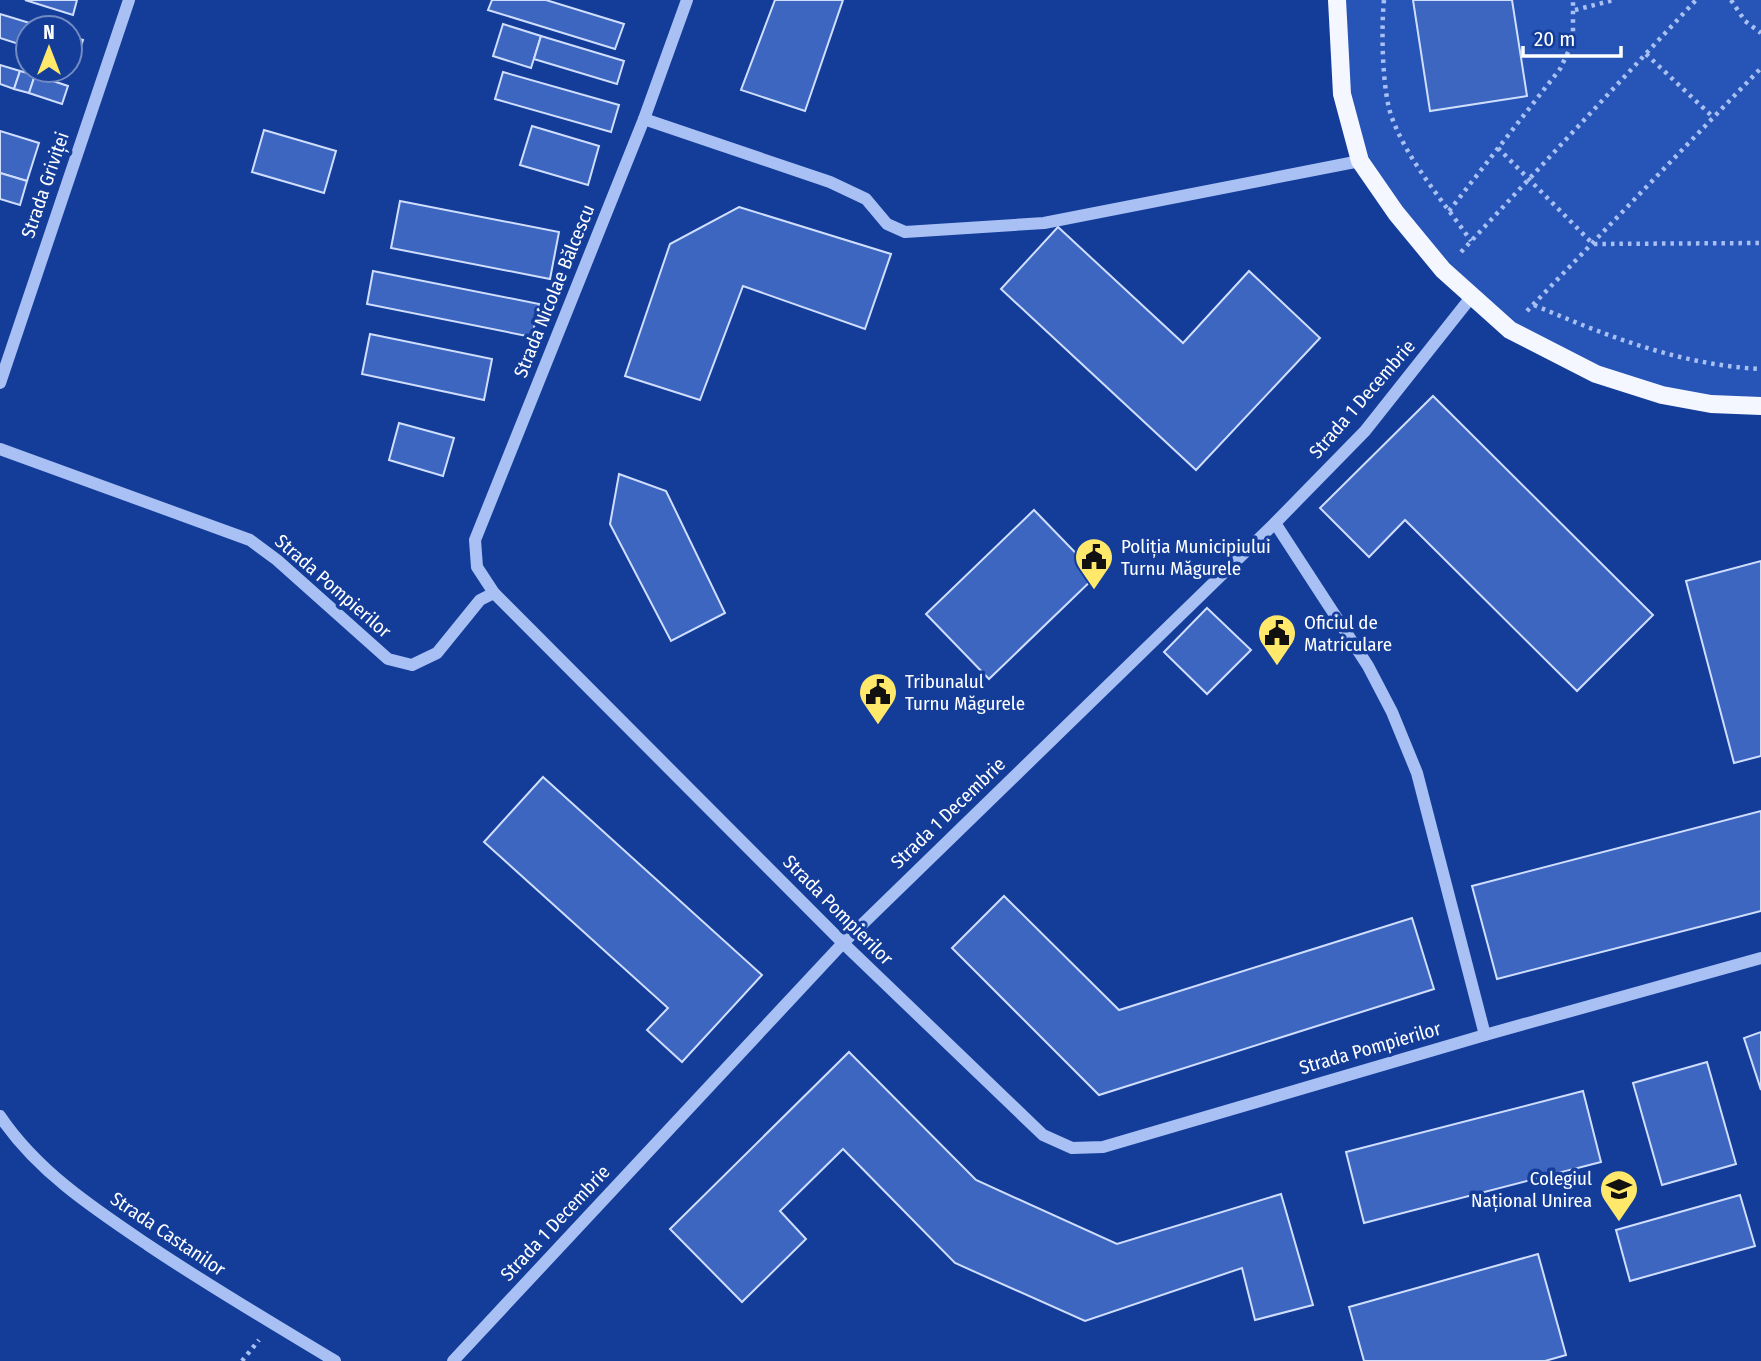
<svg xmlns="http://www.w3.org/2000/svg" width="1761" height="1361" viewBox="0 0 1761 1361" font-family="'Fira Sans Condensed',sans-serif">
  <style>
    .green { fill: #2755b7 }
    .building { fill: #3d66c1; stroke: #d0defd; stroke-width: 2 }
    .lines { fill: none; stroke-linecap: round; stroke-linejoin: round }
    .path { stroke: #a8c0f3; stroke-width: 4.5; stroke-dasharray: 3.5 5; stroke-linecap: butt }
    .minor { stroke: #a8c0f3; stroke-width: 12 }
    .major { stroke: #f4f7ff; stroke-width: 18 }
    .labels { text-anchor: middle; dominant-baseline: central; stroke-width: 7; stroke-linejoin: round; paint-order: stroke }
    .street-label { font-size: 19px; fill: #fff; stroke: #143d9a }
    .poi-label { font-size: 19px; fill: #fff; stroke: #143d9a; text-anchor: start }
  </style>
  <rect width="100%" height="100%" fill="#143d9a"/>
  <!-- green -->
  <path class="green" d="M1337 0H1761V406L1596 374 1472 296 1360 161Z"/>
  <!-- building -->
  <g class="building">
    <path d="M25 0H77L73 15Z"/>
    <path d="M492 0H546L624 24 615 49 488 10Z"/>
    <path d="M775 0H843L805 111 741 90Z"/>
    <path d="M1413 0H1512L1527 96 1430 111Z"/>
    <path d="M0 14 46 28H28V47L0 38Z"/>
    <path d="M503 24 541 36 531 68 493 56Z"/>
    <path d="M70 36 83 40 76 62 70 60Z"/>
    <path d="M541 36 624 61 617 84 534 59Z"/>
    <path d="M0 65 20 71 14 89 0 84Z"/>
    <path d="M20 71 35 75 29 93 14 89Z"/>
    <path d="M503 72 619 105 611 132 495 99Z"/>
    <path d="M35 75 68 86 62 104 29 93Z"/>
    <path d="M532 126 599 146 588 185 520 165Z"/>
    <path d="M264 130 336 151 324 193 252 172Z"/>
    <path d="M0 131 39 143 27 181 0 173Z"/>
    <path d="M0 173 27 181 20 205 0 199Z"/>
    <path d="M400 201 559 232 550 279 391 248Z"/>
    <path d="M739 207 891 254 865 329 743 286 700 400 625 376 670 244Z"/>
    <path d="M1058 227 1183 343 1249 271 1320 338 1196 470 1001 289Z"/>
    <path d="M373 271 539 304 532 337 367 304Z"/>
    <path d="M370 334 492 359 484 400 362 374Z"/>
    <path d="M1433 396 1653 615 1577 691 1405 520 1369 557 1320 508Z"/>
    <path d="M399 423 454 438 443 476 389 460Z"/>
    <path d="M619 474 666 491 725 613 671 641 610 524Z"/>
    <path d="M1034 510 1097 575 989 679 926 614Z"/>
    <path d="M1761 561V756L1734 763 1686 581Z"/>
    <path d="M1207 608 1251 650 1207 694 1164 652Z"/>
    <path d="M543 777 762 975 682 1062 647 1030 668 1008 484 842Z"/>
    <path d="M1761 811V911L1497 979 1472 886Z"/>
    <path d="M1004 896 1119 1010 1412 918 1434 989 1099 1095 952 948Z"/>
    <path d="M1761 1032V1090L1744 1038Z"/>
    <path d="M849 1052 976 1180 1117 1244 1281 1194 1313 1305 1255 1320 1242 1268 1085 1321 955 1263 843 1149 780 1211 806 1239 742 1302 670 1229Z"/>
    <path d="M1707 1062 1736 1164 1662 1185 1633 1083Z"/>
    <path d="M1583 1091 1601 1162 1364 1223 1346 1152Z"/>
    <path d="M1740 1195 1755 1246 1630 1281 1616 1230Z"/>
    <path d="M1538 1254 1566 1355 1545 1361H1364L1349 1307Z"/>
  </g>
  <g class="lines">
    <!-- path -->
    <g class="path">
      <path d="M1384 0C1381 28 1382 92 1392 118 1409 163 1444 202 1471 241"/>
      <path d="M1731 0 1745 21 1761 33"/>
      <path d="M1575 10 1614 0"/>
      <path d="M1646 54 1714 118"/>
      <path d="M1498 148 1593 244 1761 243"/>
      <path d="M1449 211 1560 69 1573 42V0"/>
      <path d="M1461 252 1696 0"/>
      <path d="M1534 305C1607 336 1680 365 1761 369"/>
      <path d="M1527 311 1761 68"/>
      <path d="M242 1361 259 1340"/>
    </g>
    <!-- minor -->
    <g class="minor">
      <path d="M687 0 644 119 475 540 477 567 494 593 843 943 1043 1135 1072 1148 1103 1147 1485 1035 1761 958"/>
      <path d="M644 119 830 182 866 199 887 224 905 232 1044 223 1360 161"/>
      <path d="M0 383 129 0"/>
      <path d="M0 449 250 540 277 560 388 659 412 665 437 653 480 600 494 593"/>
      <path d="M1275 523 1368 666 1392 712 1417 773 1485 1035"/>
      <path d="M0 1116C37 1171 93 1208 148 1245 209 1286 272 1323 335 1361"/>
      <path d="M453 1361 843 943 1275 523 1365 431 1472 296"/>
    </g>
    <!-- major -->
    <path class="major" d="M1337 0 1342 94 1360 161 1396 213 1443 270 1510 330 1596 374 1662 395 1711 404 1761 406"/>
  </g>
  <!-- icons -->
  <defs>
    <symbol id="civic-pin" viewBox="-11 -11 22 30"><path d="M0 17L-7.5 6A9.5 9.5 0 1 1 7.5 6Z" fill="#ffe86a" stroke="#143d9a"/><path d="M-.6-6.5H3V-4.5H.6V-3L4-1V1h2V6H-6V1h2V-1L-.6-3ZM-1.2 2.5V6h2.4V2.5Z" fill="#111"/></symbol>
    <symbol id="university-pin" viewBox="-11 -11 22 30"><path d="M0 17L-7.5 6A9.5 9.5 0 1 1 7.5 6Z" fill="#ffe86a" stroke="#143d9a"/><path d="M0-5L7-2L0 1L-7-2ZM-4 1L0 2.5L4 1V4Q0 6-4 4Z" fill="#111"/></symbol>
  </defs>
  <g fill-rule="evenodd">
    <use href="#civic-pin" x="1072" y="535" width="44" height="60"/>
    <use href="#civic-pin" x="1255" y="611" width="44" height="60"/>
    <use href="#civic-pin" x="856" y="670" width="44" height="60"/>
    <use href="#university-pin" x="1597" y="1167" width="44" height="60"/>
  </g>
  <g class="labels">
    <!-- street labels -->
    <g class="street-label">
      <text transform="translate(45 185) rotate(-71)">Strada Griviței</text>
      <text transform="translate(554 291) rotate(-68)">Strada Nicolae Bălcescu</text>
      <text transform="translate(1362 399) rotate(-49)">Strada 1 Decembrie</text>
      <text transform="translate(333 586) rotate(41)">Strada Pompierilor</text>
      <text transform="translate(948 813) rotate(-44)">Strada 1 Decembrie</text>
      <text transform="translate(838 910) rotate(45)">Strada Pompierilor</text>
      <text transform="translate(1370 1048) rotate(-16)">Strada Pompierilor</text>
      <text transform="translate(555 1223) rotate(-47)">Strada 1 Decembrie</text>
      <text transform="translate(168 1234) rotate(34)">Strada Castanilor</text>
    </g>
    <!-- poi labels -->
    <g class="poi-label">
      <text x="1121" y="546">Poliția Municipiului<tspan x="1121" dy="22">Turnu Măgurele</tspan></text>
      <text x="1304" y="622">Oficiul de<tspan x="1304" dy="22">Matriculare</tspan></text>
      <text x="905" y="681">Tribunalul<tspan x="905" dy="22">Turnu Măgurele</tspan></text>
      <text x="1592" y="1178" text-anchor="end">Colegiul<tspan x="1592" dy="22">Național Unirea</tspan></text>
    </g>
  </g>
  <!-- north arrow -->
  <g transform="translate(49 49)"><circle r="33" fill="#143d9a" stroke="#728bc2" stroke-width="2"/>
  <path d="M0-5L12 26L0 18L-12 26Z" fill="#ffe86a"/>
  <text y="-10" font-size="19" font-weight="bold" text-anchor="middle" fill="#ffffff">N</text>
  </g>
  <!-- scale -->
  <path d="M1523 46v10h98v-10" fill="none" stroke="#ffffff" stroke-width="3.5"/>
  <text x="1534" y="46" font-size="21" fill="#ffffff" stroke="#143d9a" stroke-width="5" paint-order="stroke">20 m</text>
</svg>
